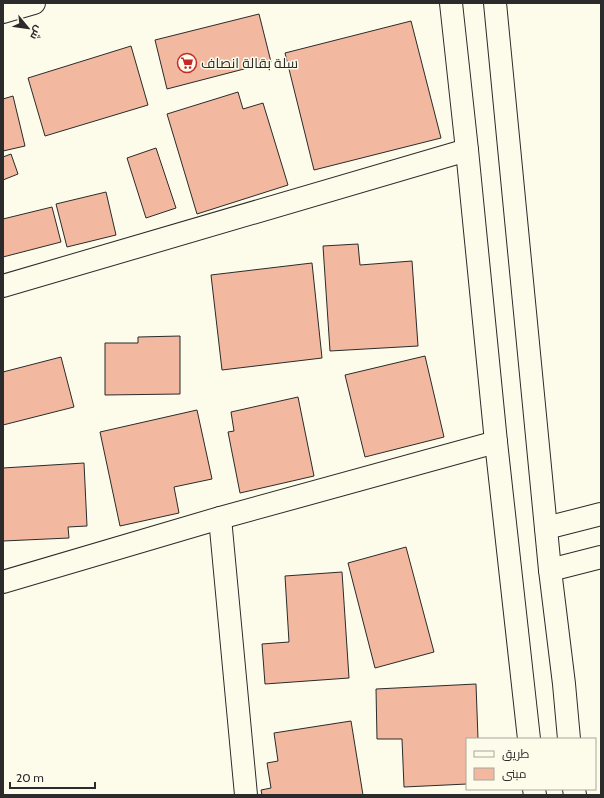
<svg xmlns="http://www.w3.org/2000/svg" width="604" height="798" viewBox="0 0 604 798" font-family="Cabin,Cairo,sans-serif">
  <style>
    .building { fill: #f2b8a0; stroke: #2b2b2b }
    .lines { fill: none; stroke-linecap: round; stroke-linejoin: round }
    .minor-casing { stroke: #2b2b2b; stroke-width: 24 }
    .minor { stroke: #fdfbea; stroke-width: 22 }
    .labels { text-anchor: middle; dominant-baseline: central; stroke-width: 3; stroke-linejoin: round; paint-order: stroke }
    .poi-label { font-size: 14px; fill: #2b2b2b; stroke: #fdfbea; text-anchor: start }
  </style>
  <rect width="100%" height="100%" fill="#fdfbea"/>
  <!-- building -->
  <g class="building">
    <path d="M259 14 271 62 167 89 155 40Z"/>
    <path d="M411 21 441 138 314 170 285 53Z"/>
    <path d="M131 46 148 105 45 136 28 78Z"/>
    <path d="M238 92 243 109 263 103 288 185 197 214 167 114Z"/>
    <path d="M13 96 25 146 3 151V99Z"/>
    <path d="M156 148 176 208 146 218 127 158Z"/>
    <path d="M11 154 18 174 3 180V157Z"/>
    <path d="M106 192 116 235 67 247 56 204Z"/>
    <path d="M52 207 61 242 3 257V219Z"/>
    <path d="M358 244 360 265 412 261 418 346 330 351 323 246Z"/>
    <path d="M312 263 322 358 222 370 211 275Z"/>
    <path d="M180 336V394L105 395V343H138V337Z"/>
    <path d="M425 356 444 437 365 457 345 375Z"/>
    <path d="M61 357 74 407 3 425V372Z"/>
    <path d="M298 397 314 476 240 493 228 432 234 431 231 412Z"/>
    <path d="M197 410 212 479 174 487 179 513 120 526 100 432Z"/>
    <path d="M84 463 87 526 68 527 69 538 3 541V468Z"/>
    <path d="M406 547 434 652 375 668 348 563Z"/>
    <path d="M342 572 349 678 265 684 262 644 289 642 285 576Z"/>
    <path d="M476 684 478 739H467V784L404 787 402 739H377L376 689Z"/>
    <path d="M351 721 363 795H262L261 790 271 788 267 763 278 761 274 733Z"/>
  </g>
  <g class="lines">
    <defs>
      <g id="minor">
        <path d="M451 3 467 150 496 442 529 739"/>
        <path d="M495 3 550 570 564 684 569 739"/>
        <path d="M3 12 34 3"/>
        <path d="M3 286 467 150"/>
        <path d="M220 518 246 795"/>
        <path d="M546 528 601 514"/>
        <path d="M550 570 601 557"/>
        <path d="M3 582 220 518 496 442"/>
        <path d="M534 789 535 795"/>
        <path d="M574 789 575 795"/>
      </g>
    </defs>
    <!-- minor casing -->
    <use href="#minor" class="minor-casing"/>
    <!-- minor -->
    <use href="#minor" class="minor"/>
  </g>
  <!-- icons -->
  <defs>
    <symbol id="supermarket-ring" viewBox="-11 -11 22 22"><circle r="9.5" fill="#fdfbea" stroke="#c62828" stroke-width="1.5"/><path d="M-6-5.5h2.5l.6 2H6L4.5 2H-2.5L-4.4-4H-6ZM-1.5 3.2a1.3 1.3 0 1 0 .1 0ZM3 3.2a1.3 1.3 0 1 0 .1 0Z" fill="#c62828"/></symbol>
  </defs>
  <g fill-rule="evenodd">
    <use href="#supermarket-ring" x="176" y="52" width="22" height="22"/>
  </g>
  <g class="labels">
    <!-- poi labels -->
    <g class="poi-label">
      <text x="201" y="63">سلة بقالة انصاف</text>
    </g>
  </g>
  <!-- border -->
  <rect width="604" height="798" fill="none" stroke="#2b2b2b" stroke-width="8"/>
  <!-- legend -->
  <rect x="466" y="738" width="130" height="52" fill="#fdfbea" stroke="#a9a89e"/>
  <rect x="474" y="751" width="20" height="6" fill="#fdfbea" stroke="#a9a89e"/>
  <text x="502" y="758" font-size="12" fill="#2b2b2b">طريق</text>
  <rect x="474" y="768" width="20" height="12" fill="#f2b8a0" stroke="#a9a89e"/>
  <text x="502" y="778" font-size="12" fill="#2b2b2b">مبنى</text>
  <!-- north arrow -->
  <g transform="translate(28 28) rotate(119)" stroke="#fdfbea" stroke-width="3" paint-order="stroke">
  <path d="M0-3L7 15L0 10L-7 15Z" fill="#2b2b2b"/>
  <text y="-6" font-size="11" font-weight="bold" text-anchor="middle" fill="#2b2b2b">ش</text>
  </g>
  <!-- scale -->
  <path d="M10 782v6h85v-6" fill="none" stroke="#2b2b2b" stroke-width="2"/>
  <text x="16" y="782" font-size="12" fill="#2b2b2b" stroke="#fdfbea" stroke-width="3" paint-order="stroke">20 m</text>
</svg>
